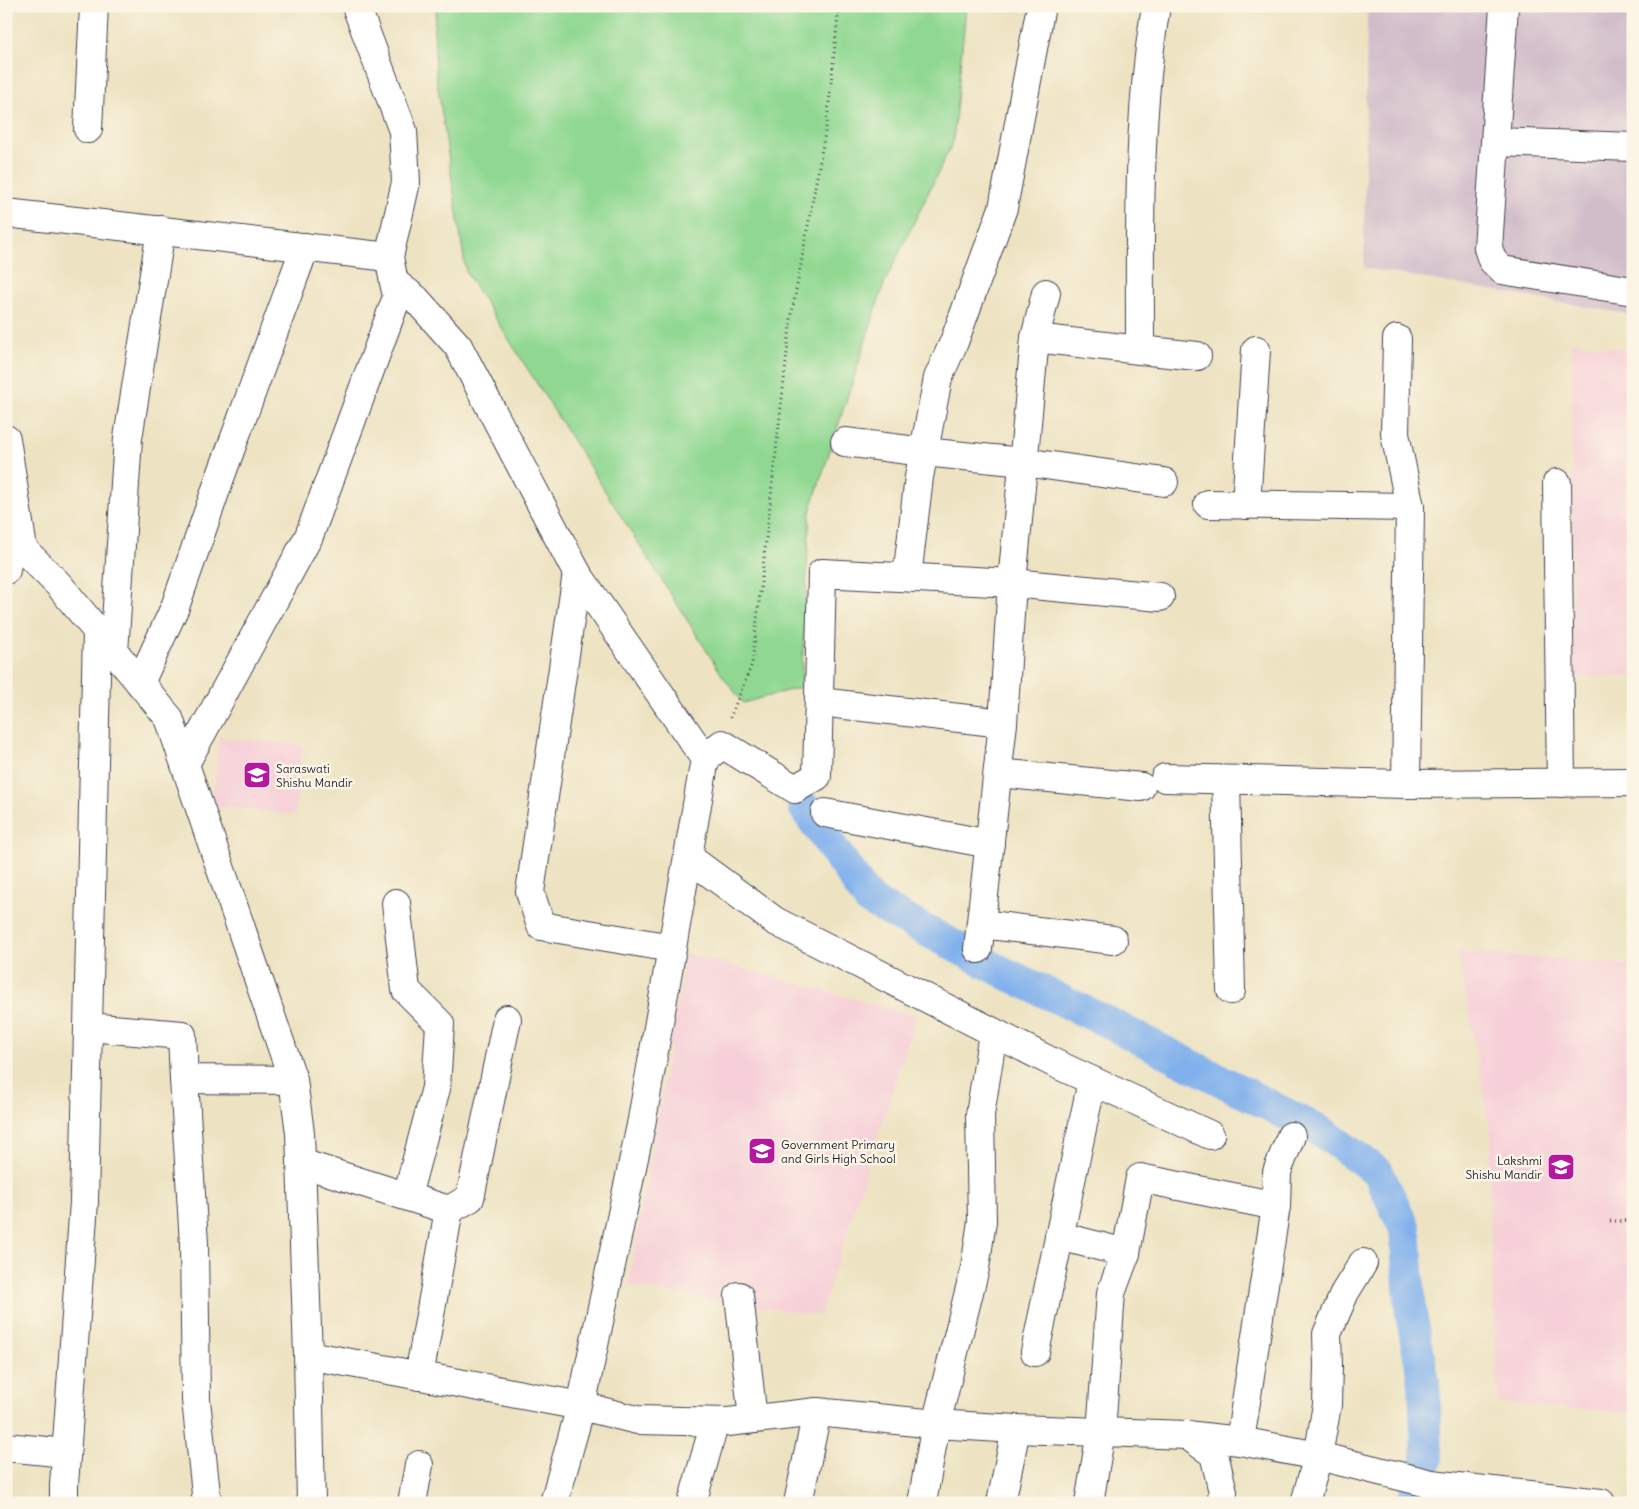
<svg xmlns="http://www.w3.org/2000/svg" width="1639" height="1509" viewBox="0 0 1639 1509" font-family="Delius,sans-serif">
  <style>
    .built { fill: #f6cfd8 }
    .industrial { fill: #d1bdca }
    .green { fill: #90d892; stroke: #597d66 }
    .lines { fill: none; stroke-linecap: round; stroke-linejoin: round }
    .canal { stroke: #81b1ec; stroke-width: 32 }
    .minor-casing { stroke: #403f4f; stroke-width: 30 }
    .path { stroke: #403f4f; stroke-width: 3; stroke-dasharray: 1 4; stroke-linecap: butt }
    .minor { stroke: #fff; stroke-width: 28 }
    .labels { text-anchor: middle; dominant-baseline: central; stroke-width: 5; stroke-linejoin: round; paint-order: stroke }
    .poi-label { font-size: 12px; fill: #22223b; stroke: #fcf5e5; text-anchor: start }
  </style>
  <rect width="100%" height="100%" fill="#fcf5e5"/>
  <filter id="ink" filterUnits="userSpaceOnUse"><feTurbulence type="fractalNoise" baseFrequency=".02" numOctaves="2"/><feDisplacementMap in="SourceGraphic" scale="10" xChannelSelector="R" yChannelSelector="G"/><feConvolveMatrix kernelMatrix="1 2 1 2 8 2 1 2 1" color-interpolation-filters="sRGB"/></filter>
  <filter id="wash" filterUnits="userSpaceOnUse"><feTurbulence type="fractalNoise" baseFrequency=".0096" numOctaves="4" result="noise"/><feDisplacementMap in="SourceGraphic" scale="20" xChannelSelector="R" yChannelSelector="G"/><feGaussianBlur stdDeviation="1.12" result="paint"/><feColorMatrix in="noise" values="0 0 0 0 0 0 0 0 0 0 0 0 0 0 0 0 0 1.4 0 .05"/><feComposite in="paint" operator="in"/></filter>
  <g filter="url(#wash)">
    <rect width="100%" height="100%" fill="#ede3c2"/>
    <!-- built -->
    <g class="built">
      <path d="M1572 341 1633 351V676L1573 677Z"/>
      <path d="M219 737 302 745 295 815 212 805Z"/>
      <path d="M1458 952 1633 965V1413L1498 1403 1489 1200 1491 1134Z"/>
      <path d="M686 953 916 1016 820 1316 628 1286Z"/>
    </g>
    <!-- industrial -->
    <path class="industrial" d="M1367 6H1633V315L1364 268Z"/>
    <!-- green -->
    <path class="green" d="M437 6H966L953 142 884 284 810 512 801 687 743 703 722 675 466 272 436 75 434 29Z"/>
    <g class="lines">
      <!-- canal -->
      <path class="canal" d="M804 807 869 900 1005 973 1109 1023 1325 1134 1378 1172 1405 1229 1411 1314 1424 1382 1427 1459 1412 1503"/>
    </g>
  </g>
  <g filter="url(#ink)">
    <g class="lines">
      <defs>
        <g id="minor">
          <path d="M1504 6 1488 248 1492 260 1502 270 1633 291"/>
          <path d="M88 129 94 6"/>
          <path d="M1495 142 1633 147"/>
          <path d="M6 213 389 257"/>
          <path d="M394 282 416 299 458 346 577 573 705 759"/>
          <path d="M1035 338 1046 293"/>
          <path d="M1397 339 1395 434 1410 507 1406 784"/>
          <path d="M1140 350 1197 356"/>
          <path d="M6 439 23 549"/>
          <path d="M845 442 924 452 1024 462 1164 482"/>
          <path d="M1557 483 1561 783"/>
          <path d="M1208 504 1410 507"/>
          <path d="M1246 505 1256 350"/>
          <path d="M6 532 59 585 169 718 293 1080 300 1133 308 1355 311 1503"/>
          <path d="M6 570 11 537"/>
          <path d="M577 573 530 892 541 926 672 948"/>
          <path d="M907 577 919 477 938 378 954 342 1003 208 1041 6"/>
          <path d="M114 652 128 438 161 230"/>
          <path d="M140 683 175 607 220 478 305 247"/>
          <path d="M819 702 1003 723"/>
          <path d="M185 764 309 536 397 297 389 257 406 182 403 131 356 6"/>
          <path d="M998 773 1141 787"/>
          <path d="M1165 778 1406 784 1633 782"/>
          <path d="M1226 780 1231 990"/>
          <path d="M825 813 990 844"/>
          <path d="M688 857 775 921 1054 1063 1210 1135"/>
          <path d="M396 903 406 990 440 1024 436 1088 407 1196"/>
          <path d="M981 924 1113 940"/>
          <path d="M978 949 1003 723 1012 583 1035 338 1140 350C1140 236 1137 119 1156 6"/>
          <path d="M88 1027 182 1035 184 1079 293 1080"/>
          <path d="M184 1079 194 1244 196 1400 207 1503"/>
          <path d="M301 1163 449 1210"/>
          <path d="M1276 1206 1277 1172 1291 1136"/>
          <path d="M1059 1236 1126 1253"/>
          <path d="M739 1296 753 1419"/>
          <path d="M1035 1352 1092 1081"/>
          <path d="M308 1355 581 1406 637 1420 728 1422 817 1412 936 1424 1016 1429 1187 1435 1240 1441 1318 1456 1432 1484 1601 1503"/>
          <path d="M419 1376 449 1210 470 1198 507 1019"/>
          <path d="M1187 1435 1214 1454 1223 1492 1221 1503"/>
          <path d="M6 1447 66 1453"/>
          <path d="M64 1503V1485L84 1202 97 632"/>
          <path d="M412 1503 419 1465"/>
          <path d="M554 1503 581 1406 641 1125 705 759 722 744 795 789 817 776 822 573 1012 583 1160 597"/>
          <path d="M692 1503 715 1422"/>
          <path d="M798 1503 817 1412"/>
          <path d="M922 1503 936 1424 975 1268 982 1221 980 1115 993 1033"/>
          <path d="M1001 1503 1016 1429"/>
          <path d="M1089 1503 1101 1432 1111 1293 1126 1253 1140 1178 1276 1206 1240 1441"/>
          <path d="M1305 1503 1318 1456 1327 1405 1328 1366 1327 1334 1345 1292 1363 1263"/>
        </g>
      </defs>
      <!-- minor casing -->
      <use href="#minor" class="minor-casing"/>
      <!-- path -->
      <g class="path">
        <path d="M730 718 752 664 791 318 827 122 839 6"/>
        <path d="M1610 1221H1633"/>
      </g>
      <!-- minor -->
      <use href="#minor" class="minor"/>
    </g>
  </g>
  <!-- icons -->
  <defs>
    <symbol id="school-square" viewBox="-11 -11 22 22"><rect x="-9" y="-9" width="18" height="18" rx="4" fill="#b5179e" stroke="#fcf5e5"/><path d="M0-5L7-2L0 1L-7-2ZM-4 1L0 2.5L4 1V4Q0 6-4 4Z" fill="#fff"/></symbol>
  </defs>
  <g fill-rule="evenodd">
    <use href="#school-square" x="241" y="759" width="32" height="32"/>
    <use href="#school-square" x="746" y="1135" width="32" height="32"/>
    <use href="#school-square" x="1545" y="1151" width="32" height="32"/>
  </g>
  <g class="labels">
    <!-- poi labels -->
    <g class="poi-label">
      <text x="276" y="768">Saraswati<tspan x="276" dy="14">Shishu Mandir</tspan></text>
      <text x="781" y="1144">Government Primary<tspan x="781" dy="14">and Girls High School</tspan></text>
      <text x="1542" y="1160" text-anchor="end">Lakshmi<tspan x="1542" dy="14">Shishu Mandir</tspan></text>
    </g>
  </g>
  <!-- margin -->
  <rect width="1639" height="1509" fill="none" stroke="#fcf5e5" stroke-width="25"/>
</svg>
